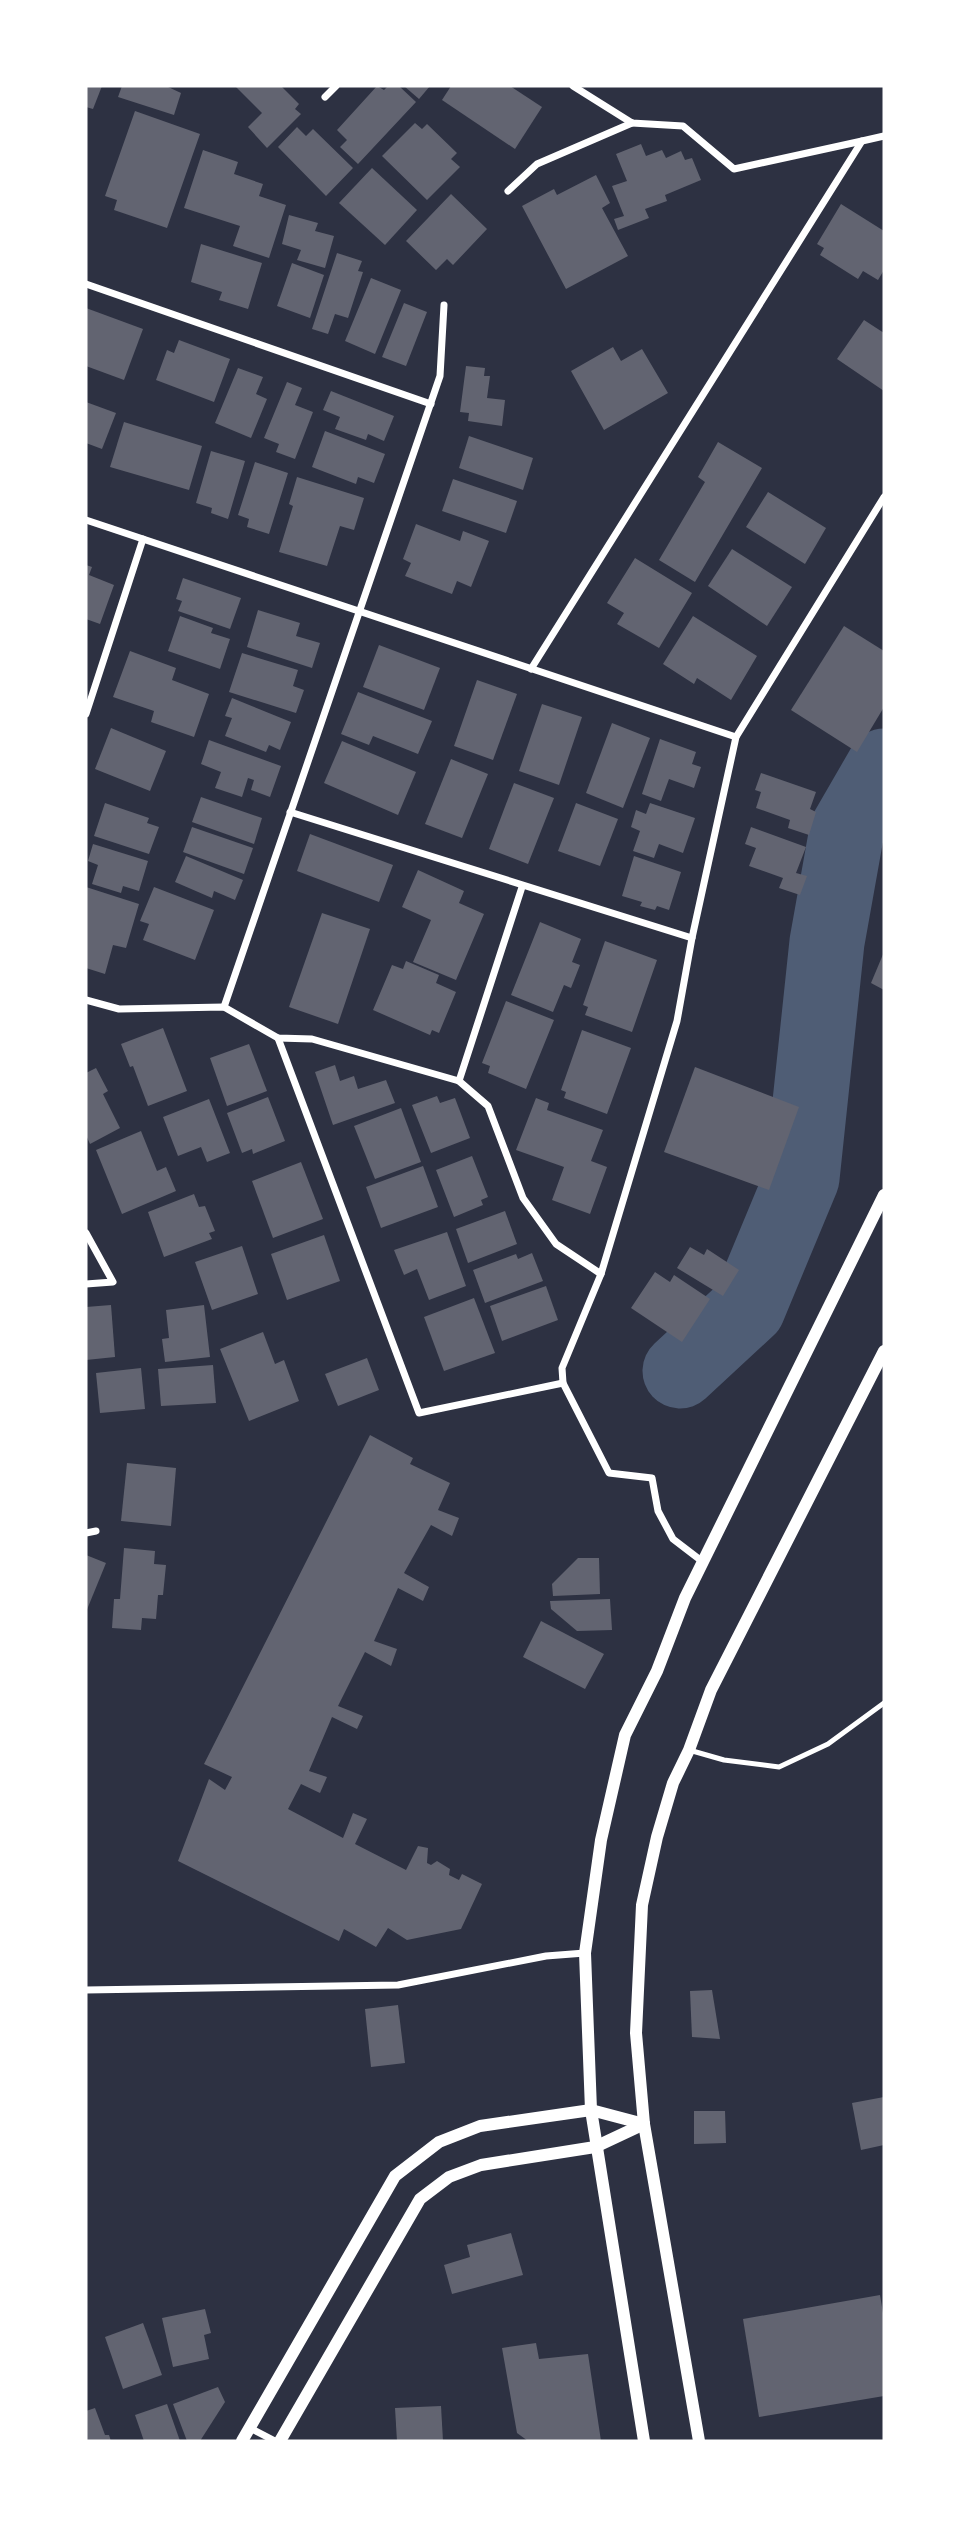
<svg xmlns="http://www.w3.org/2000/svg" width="970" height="2527" viewBox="0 0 970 2527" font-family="Lato,sans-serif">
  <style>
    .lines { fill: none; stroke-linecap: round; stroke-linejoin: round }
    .river { stroke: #4f5d75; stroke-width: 75 }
    .building { fill: #626471 }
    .service { stroke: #fff; stroke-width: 5 }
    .minor { stroke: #fff; stroke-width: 7 }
    .tertiary { stroke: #fff; stroke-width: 12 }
  </style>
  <rect width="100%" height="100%" fill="#2d3142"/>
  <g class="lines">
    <!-- river -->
    <path class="river" d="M680 1371 748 1308 802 1178 827 942 847 830 884 766"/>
  </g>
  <!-- building -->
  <g class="building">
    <path d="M86 86H102L93 109 86 107Z"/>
    <path d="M122 86H166L181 93 174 115 118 97Z"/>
    <path d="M235 86H281L299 104 295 109 301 114 267 148 248 127 262 113Z"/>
    <path d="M377 86 384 90 388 86H399L416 102 358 164 340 147 347 140 337 130Z"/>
    <path d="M404 86H430L419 99Z"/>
    <path d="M451 86H510L542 107 515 149 442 100Z"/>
    <path d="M135 111 200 134 167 228 114 210 117 200 105 196Z"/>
    <path d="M415 123 422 129 427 124 457 153 451 159 460 167 427 200 382 156Z"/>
    <path d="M297 127 306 136 313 129 353 168 326 196 278 147Z"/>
    <path d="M641 144 646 156 662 150 666 158 681 151 685 160 692 158 701 180 665 195 667 201 645 209 649 218 618 230 614 219 624 216 612 186 627 181 616 154Z"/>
    <path d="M203 150 238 162 234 174 263 184 259 196 286 205 269 258 233 246 240 226 184 208Z"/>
    <path d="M372 168 417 210 385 245 339 203Z"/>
    <path d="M596 175 610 203 602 208 628 256 566 289 522 206 554 189 557 195Z"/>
    <path d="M451 194 487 229 453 265 447 259 436 270 406 241Z"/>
    <path d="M841 204 884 231V270L878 280 863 271 858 279 820 255 824 248 817 244Z"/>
    <path d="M289 215 318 223 315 231 334 236 325 268 297 260 301 250 282 244Z"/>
    <path d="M201 244 262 263 248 309 219 300 222 292 191 282Z"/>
    <path d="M337 253 362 261 358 271 363 272 348 318 335 314 328 334 312 329Z"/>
    <path d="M292 263 324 275 310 318 277 306Z"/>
    <path d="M371 278 401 290 375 354 345 341Z"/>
    <path d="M404 303 427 312 406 366 382 357Z"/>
    <path d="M86 308 143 329 124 380 86 366Z"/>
    <path d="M864 320 884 333V391L837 359Z"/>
    <path d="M179 340 230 359 214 402 156 380 167 350 174 353Z"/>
    <path d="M613 347 621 361 642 349 668 393 604 430 571 371Z"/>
    <path d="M466 366 485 368 484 376H490L487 398 505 400 502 426 468 421 469 413 460 412Z"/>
    <path d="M238 368 263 377 256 394 267 399 251 438 215 423Z"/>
    <path d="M287 382 302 388 295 405 313 412 295 459 276 452 279 444 264 438Z"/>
    <path d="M331 391 394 416 384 441 368 434 366 440 335 429 340 417 323 410Z"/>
    <path d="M86 402 116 413 102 449 86 443Z"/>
    <path d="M124 422 202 446 189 490 110 467Z"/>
    <path d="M325 431 385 454 374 483 358 477 356 484 312 467Z"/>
    <path d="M469 436 533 458 523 490 459 468Z"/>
    <path d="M718 442 762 468 695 582 659 560 705 482 698 477Z"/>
    <path d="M211 451 245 461 228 519 211 513 212 508 196 503Z"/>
    <path d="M255 462 288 473 269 534 247 527 249 519 238 515Z"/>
    <path d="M297 477 364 498 354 530 340 526 327 566 279 552 293 506 289 504Z"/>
    <path d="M453 479 517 501 506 533 442 511Z"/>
    <path d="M768 492 826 528 805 564 746 527Z"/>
    <path d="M416 524 460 541 463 531 489 541 471 587 457 581 452 594 405 576 411 563 403 559Z"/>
    <path d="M732 549 792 587 767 626 708 586Z"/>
    <path d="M635 558 692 593 659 648 617 624 624 613 607 603Z"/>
    <path d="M86 565 92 567 89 575 114 585 100 624 86 619Z"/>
    <path d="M183 578 241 598 230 629 178 611 182 601 176 599Z"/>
    <path d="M258 610 300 623 296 636 320 643 312 668 247 647Z"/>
    <path d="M180 616 213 628 211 633 230 639 220 669 168 651Z"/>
    <path d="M693 616 757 656 731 700 697 678 694 684 663 664Z"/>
    <path d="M844 626 884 651V707L857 752 791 710Z"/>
    <path d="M379 645 440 668 424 710 363 687Z"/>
    <path d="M130 651 176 668 172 680 209 694 194 737 151 722 154 711 113 697Z"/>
    <path d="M242 653 298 670 293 686 304 690 296 713 229 692Z"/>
    <path d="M477 680 517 694 493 760 454 746Z"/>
    <path d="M358 692 432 721 418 754 373 736 369 745 341 734Z"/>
    <path d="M232 698 291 722 280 750 269 745 266 752 225 736 232 718 225 716Z"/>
    <path d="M542 704 582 717 559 785 519 771Z"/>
    <path d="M612 723 650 738 623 808 586 793Z"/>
    <path d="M111 728 166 751 150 791 95 769Z"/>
    <path d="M660 739 696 752 692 764 701 767 694 788 669 779 661 801 642 794Z"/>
    <path d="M209 740 281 766 270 797 251 790 254 780 248 778 242 797 215 788 221 772 201 764Z"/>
    <path d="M342 741 416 772 398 815 324 783Z"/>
    <path d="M451 759 488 774 462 838 425 824Z"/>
    <path d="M761 773 816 792 810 809 816 812 809 835 788 828 790 820 756 808 761 792 755 790Z"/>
    <path d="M514 783 554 798 528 864 489 849Z"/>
    <path d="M201 797 262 818 254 844 192 822Z"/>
    <path d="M105 803 149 818 147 823 159 827 149 854 94 836Z"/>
    <path d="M576 803 618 819 600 866 558 851Z"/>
    <path d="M650 803 695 818 683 853 659 844 654 858 633 851 640 831 631 827 636 810 646 814Z"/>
    <path d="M192 827 253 848 244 874 183 852Z"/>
    <path d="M751 827 806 847 796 873 807 876 800 895 779 888 783 878 749 866 756 848 745 844Z"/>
    <path d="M310 834 393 865 379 902 297 871Z"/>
    <path d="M93 844 148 861 139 891 123 886 121 893 92 884 98 865 88 861Z"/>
    <path d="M186 856 243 880 235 900 214 891 212 898 175 882Z"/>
    <path d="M634 856 681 872 669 910 657 906 655 910 640 906 642 902 622 896Z"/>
    <path d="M418 870 464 891 459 903 484 914 456 980 413 962 431 920 402 907Z"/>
    <path d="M86 887 139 904 126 948 113 945 105 974 86 968Z"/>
    <path d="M154 887 214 910 195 960 143 940 149 924 140 921Z"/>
    <path d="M322 913 370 929 338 1024 289 1007Z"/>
    <path d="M540 922 581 939 572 962 580 965 571 988 564 985 553 1012 511 995Z"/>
    <path d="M605 941 657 960 632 1032 585 1015 588 1007 583 1005Z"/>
    <path d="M884 952V990L871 983Z"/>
    <path d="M406 961 439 975 436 983 456 992 439 1033 432 1030 430 1035 373 1010 392 965 403 969Z"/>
    <path d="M506 1001 554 1020 526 1089 488 1073 490 1066 482 1063Z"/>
    <path d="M163 1028 187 1091 148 1106 133 1066 130 1067 121 1044Z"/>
    <path d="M582 1030 631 1048 607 1114 564 1098 566 1092 561 1090Z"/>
    <path d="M249 1044 267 1091 227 1106 210 1058Z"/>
    <path d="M335 1065 340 1081 354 1076 358 1089 386 1080 395 1103 333 1125 315 1072Z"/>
    <path d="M695 1067 799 1107 769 1190 664 1152Z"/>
    <path d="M96 1068 108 1091 103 1094 120 1128 90 1144 86 1135V1073Z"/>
    <path d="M437 1096 440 1103 455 1098 470 1138 431 1153 412 1105Z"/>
    <path d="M268 1097 285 1141 253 1154 252 1149 242 1153 227 1113Z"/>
    <path d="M536 1098 549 1103 547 1110 603 1130 591 1161 607 1167 590 1214 552 1200 564 1167 516 1150Z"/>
    <path d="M209 1099 230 1153 207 1162 201 1147 178 1156 163 1117Z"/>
    <path d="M401 1108 421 1162 375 1179 354 1126Z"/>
    <path d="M141 1131 157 1171 166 1167 176 1191 122 1214 96 1150Z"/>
    <path d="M472 1156 488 1197 481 1200 483 1205 454 1217 436 1170Z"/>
    <path d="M301 1162 323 1219 273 1238 252 1181Z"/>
    <path d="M423 1166 438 1207 381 1228 366 1187Z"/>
    <path d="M194 1194 199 1207 205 1206 215 1231 209 1233 212 1239 164 1257 148 1212Z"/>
    <path d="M505 1211 517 1244 468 1263 456 1229Z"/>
    <path d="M447 1232 466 1286 429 1300 417 1269 404 1275 394 1250Z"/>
    <path d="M324 1235 340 1281 287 1300 271 1254Z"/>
    <path d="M242 1246 258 1294 212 1310 195 1262Z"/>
    <path d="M690 1247 704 1255 707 1249 739 1270 723 1296 677 1268Z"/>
    <path d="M532 1253 543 1281 485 1303 473 1270 516 1254 518 1259Z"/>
    <path d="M655 1272 670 1282 674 1275 710 1299 682 1342 631 1308Z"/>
    <path d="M546 1286 558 1320 502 1341 490 1306Z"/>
    <path d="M474 1298 495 1353 444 1371 424 1317Z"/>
    <path d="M111 1305 115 1357 86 1360V1307Z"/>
    <path d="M204 1305 210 1357 165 1362 162 1339 169 1338 166 1310Z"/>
    <path d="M263 1332 275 1364 284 1360 299 1401 249 1421 220 1349Z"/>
    <path d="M367 1358 379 1390 338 1406 325 1374Z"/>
    <path d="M213 1365 216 1403 161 1406 158 1369Z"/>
    <path d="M141 1368 145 1409 100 1413 96 1373Z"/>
    <path d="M370 1435 413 1458 410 1464 450 1483 438 1510 459 1518 452 1536 431 1525 404 1573 429 1587 423 1601 398 1588 374 1641 397 1649 391 1666 365 1652 338 1706 363 1716 357 1729 332 1717 309 1771 327 1777 320 1793 301 1784 288 1809 343 1838 353 1813 367 1819 355 1844 406 1870 418 1846 428 1848 427 1863 431 1865 437 1861 450 1869 449 1875 459 1880 462 1874 482 1884 461 1929 407 1940 388 1928 376 1947 344 1929 339 1941 178 1861 209 1779 225 1790 232 1777 204 1764Z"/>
    <path d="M127 1463 176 1468 171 1526 121 1521Z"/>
    <path d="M124 1548 155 1551 154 1564 166 1565 163 1595H158L156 1619 142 1618 141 1630 112 1628 114 1599H120Z"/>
    <path d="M86 1555 106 1563 86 1612Z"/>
    <path d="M578 1558H599L600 1594 553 1596 552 1584Z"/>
    <path d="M610 1599 612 1630 577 1631 551 1609 550 1601Z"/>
    <path d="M541 1621 604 1654 585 1689 523 1657Z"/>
    <path d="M712 1990 720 2039 692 2037 690 1991Z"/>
    <path d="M398 2005 405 2063 371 2067 365 2009Z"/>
    <path d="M884 2097V2145L861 2150 852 2103Z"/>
    <path d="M694 2111H725L726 2143 694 2144Z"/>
    <path d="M511 2233 523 2275 452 2294 444 2265 470 2257 467 2245Z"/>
    <path d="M880 2295 884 2319V2396L759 2417 743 2319Z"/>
    <path d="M205 2309 211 2333 204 2335 209 2359 173 2367 162 2318Z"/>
    <path d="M143 2323 162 2375 123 2389 105 2337Z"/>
    <path d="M536 2343 539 2359 588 2354 601 2441H528L517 2433 502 2348Z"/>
    <path d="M218 2387 225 2402 200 2441H187L173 2404Z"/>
    <path d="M167 2404 180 2441H144L135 2415Z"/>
    <path d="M441 2406 443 2441H397L395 2408Z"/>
    <path d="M95 2408 105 2435H109L111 2441H86V2411Z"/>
  </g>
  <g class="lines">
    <!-- service -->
    <path class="service" d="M689 1750 724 1760 779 1767 828 1744 884 1703"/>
    <!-- minor -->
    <g class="minor">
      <path d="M573 86 632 123 683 126 734 169 862 141"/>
      <path d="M325 97 336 86"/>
      <path d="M508 191 537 164 632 123"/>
      <path d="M86 284 431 404"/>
      <path d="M86 520 736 737"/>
      <path d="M531 669 862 141 884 136"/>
      <path d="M86 714 143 539"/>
      <path d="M290 812 692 938"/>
      <path d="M86 1000 119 1009 224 1007 278 1038 312 1039 459 1081 488 1106 523 1198 556 1244 601 1274"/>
      <path d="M224 1007 440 376 444 305"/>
      <path d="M278 1038 419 1413 563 1383"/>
      <path d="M459 1081 522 887"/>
      <path d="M86 1233 113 1282 86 1284"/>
      <path d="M86 1533 96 1531"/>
      <path d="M703 1562 673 1539 658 1511 652 1478 609 1473 563 1383 562 1368 601 1274 677 1021 692 938 736 737 884 497"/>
      <path d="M86 1990 398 1985 546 1956 585 1953"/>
      <path d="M250 2428 275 2441"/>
    </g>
    <!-- tertiary -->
    <g class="tertiary">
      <path d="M242 2441 395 2176 439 2142 480 2126 591 2110 644 2124"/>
      <path d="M280 2441 420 2199 449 2177 481 2165 595 2147 644 2124"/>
      <path d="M644 2441 591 2110 585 1953 601 1840 625 1735 657 1671 685 1598 884 1195"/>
      <path d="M699 2441 644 2124 636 2033 642 1905 657 1837 673 1783 689 1750 711 1690 884 1351"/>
    </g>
  </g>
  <!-- border -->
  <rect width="970" height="2527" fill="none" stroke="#ffffff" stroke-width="175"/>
</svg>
